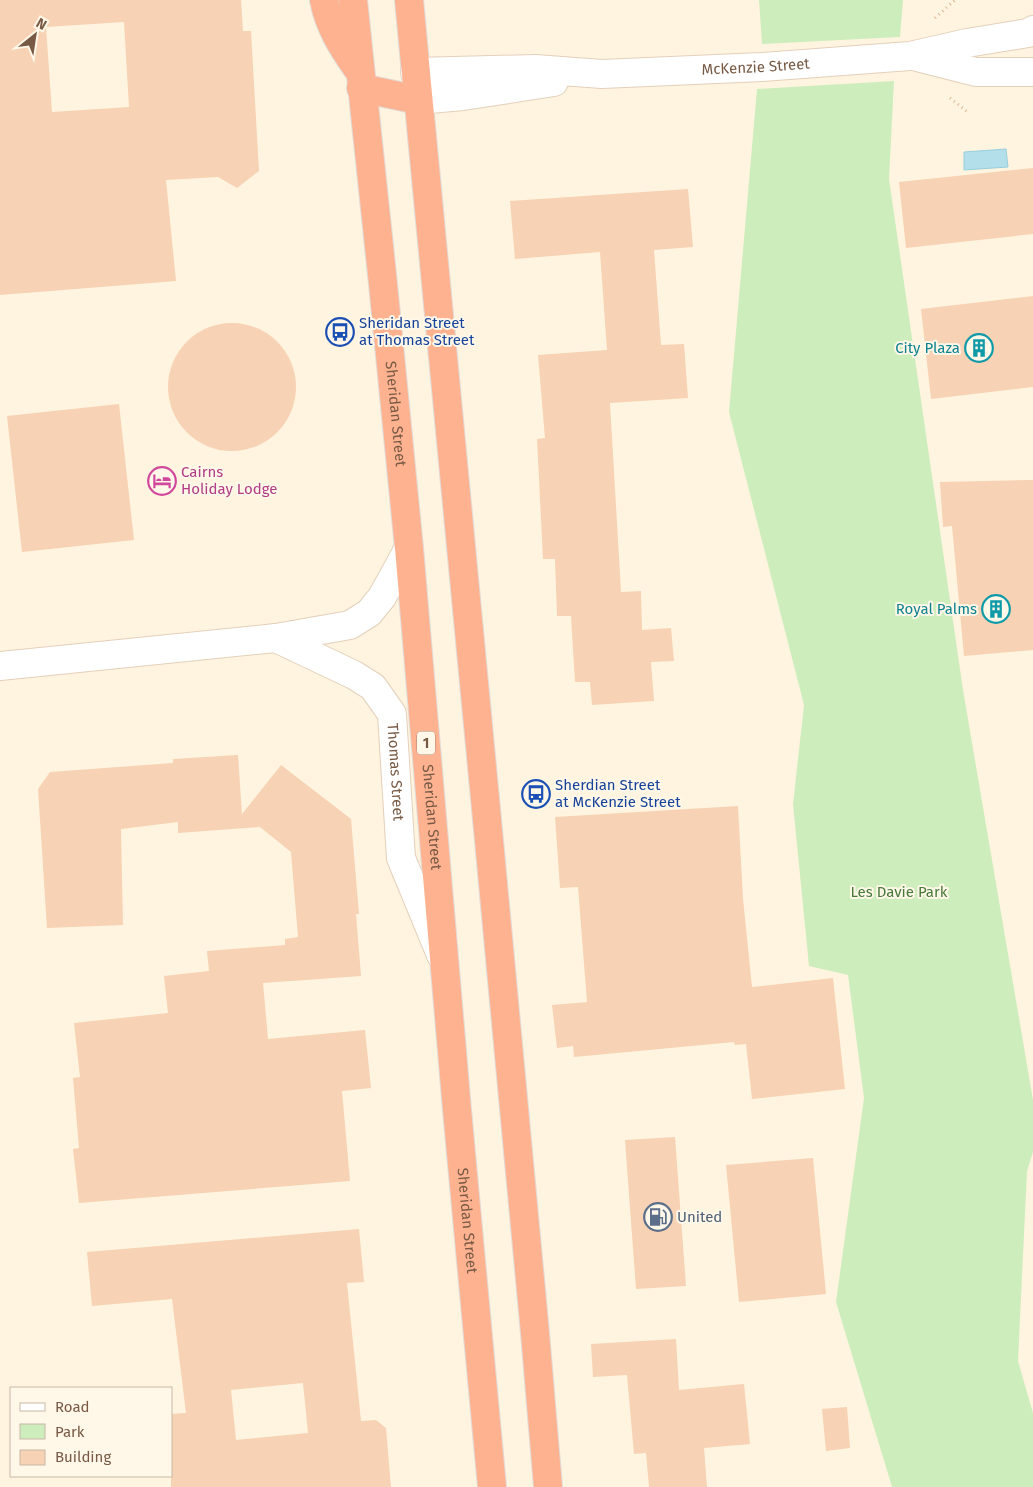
<svg xmlns="http://www.w3.org/2000/svg" width="1033" height="1487" viewBox="0 0 1033 1487" font-family="'Fira Sans',sans-serif">
  <style>
    .green { fill: #ceedbd }
    .water { fill: #b2dfea; stroke: #97cfdd }
    .building { fill: #f7d2b4; fill-rule: evenodd }
    .lines { fill: none; stroke-linecap: round; stroke-linejoin: round }
    .street-casing { stroke: #e3d0bb; stroke-width: 30 }
    .highway-casing { stroke: #e1dad6; stroke-width: 30 }
    .path { stroke: #dbb598; stroke-width: 3; stroke-dasharray: 1 4; stroke-linecap: butt }
    .street { stroke: #fff; stroke-width: 28 }
    .highway { stroke: #ffb290; stroke-width: 28 }
    .labels { text-anchor: middle; dominant-baseline: central; stroke-width: 4; stroke-linejoin: round; paint-order: stroke }
    .shield { fill: #fff7e8; stroke: #a08875; stroke-width: 1 }
    .shield-label { font-size: 14px; font-weight: bold; fill: #775944 }
    .street-label { font-size: 15px; fill: #775944; stroke: #fff7e8 }
    .transit-label { font-size: 15px; fill: #164399; stroke: #fff7e8; text-anchor: start }
    .culture-label { font-size: 15px; fill: #0d838f; stroke: #fff7e8; text-anchor: end }
    .hotel-label { font-size: 15px; fill: #b23c85; stroke: #fff7e8; text-anchor: start }
    .park-label { font-size: 15px; fill: #487939; stroke: #fff7e8 }
    .service-label { font-size: 15px; fill: #4e5e75; stroke: #fff7e8; text-anchor: start }
  </style>
  <rect width="100%" height="100%" fill="#fff4df"/>
  <!-- green -->
  <g class="green">
    <path d="M759 0H903L900 37 762 44Z"/>
    <path d="M894 81 889 179 963 690 1033 1100V1152L1027 1171 1018 1361 1033 1413V1487H892L836 1302 864 1098 848 975 809 966 793 804 804 705 729 412 757 89Z"/>
  </g>
  <!-- water -->
  <path class="water" d="M1006 149 1008 167 964 170V152Z"/>
  <!-- building -->
  <g class="building">
    <path d="M0 0H241L243 31H251L259 171 237 188 218 177 166 180 176 281 0 295ZM124 22 129 107 52 112 46 27Z"/>
    <path d="M1033 168V234L906 248 899 182Z"/>
    <path d="M688 189 693 247 654 250 661 345 684 344 688 398 610 403 621 592 641 591 642 630 671 628 674 661 651 662 654 701 592 705 590 682H575L571 616H557L555 559H543L537 439 545 438 538 355 607 350 600 252 515 259 510 201Z"/>
    <path d="M1033 296V387L931 399 921 309Z"/>
    <circle cx="232" cy="387" r="64"/>
    <path d="M119 404 134 540 22 552 7 416Z"/>
    <path d="M1033 480V650L964 656 952 526 943 527 940 482Z"/>
    <path d="M238 755 242 814 281 765 351 819 359 914H356L361 976 263 983 268 1039 365 1030 371 1088 342 1091 350 1181 79 1203 73 1149 79 1148 73 1078 80 1077 74 1023 168 1013 164 976 209 971 207 951 285 945V939L298 937 291 852 260 827 178 833V822L121 829 123 925 47 928 38 789 50 772 173 763V759Z"/>
    <path d="M738 806 743 899 752 987 833 978 845 1089 752 1099 746 1044 735 1045 734 1042 574 1057 573 1046 557 1048 552 1005 587 1002 578 887 560 888 555 817Z"/>
    <path d="M675 1137 686 1286 636 1289 625 1140Z"/>
    <path d="M813 1158 826 1294 739 1302 726 1165Z"/>
    <path d="M359 1229 364 1282 347 1283 361 1421 376 1420 386 1428 391 1487H171V1414L186 1413 172 1299 92 1306 87 1252ZM303 1383 308 1433 236 1440 231 1390Z"/>
    <path d="M676 1339 679 1390 744 1384 750 1444 704 1448 707 1487H649L646 1453 634 1454 627 1375 593 1377 591 1344Z"/>
    <path d="M847 1407 850 1448 826 1451 822 1409Z"/>
  </g>
  <g class="lines">
    <defs>
      <g id="street">
        <path d="M917 57 976 72H1033"/>
        <path id="s1" d="M415 72 535 69 602 74 762 67 910 56 967 43 1028 33 1033 30"/>
        <path d="M418 100 463 96 554 82"/>
        <path id="s2" d="M276 638 354 675 373 687 392 714 401 858 441 955"/>
        <path d="M0 666 276 638 350 625 369 613 382 597 409 548"/>
      </g>
      <g id="highway">
        <path d="M324 0C329 26 342 47 357 68"/>
        <path id="s3" d="M353 0 383 284 409 548 457 1110 492 1487"/>
        <path d="M409 0 488 830 535 1333 548 1487"/>
        <path d="M361 88 418 100"/>
      </g>
    </defs>
    <!-- street casing -->
    <use href="#street" class="street-casing"/>
    <!-- highway casing -->
    <use href="#highway" class="highway-casing"/>
    <!-- path -->
    <g class="path">
      <path d="M935 18 955 0"/>
      <path d="M950 98 969 113"/>
    </g>
    <!-- street -->
    <use href="#street" class="street"/>
    <!-- highway -->
    <use href="#highway" class="highway"/>
  </g>
  <!-- icons -->
  <defs>
    <symbol id="bus-ring" viewBox="-11 -11 22 22"><circle r="9.5" fill="#fff7e8" stroke="#1a4fb4" stroke-width="1.5"/><path d="M-5-6H5V4H4V6H2V4H-2V6H-4V4H-5ZM-3.5-4V0h7V-4ZM-3.5 1.2v1.5H-2V1.2ZM2 1.2v1.5H3.5V1.2Z" fill="#1a4fb4"/></symbol>
    <symbol id="building-ring" viewBox="-11 -11 22 22"><circle r="9.5" fill="#fff7e8" stroke="#0f9aa8" stroke-width="1.5"/><path d="M-4-6H4V6H1V3H-1V6H-4ZM-2.5-4.3h1.7v1.8h-1.7ZM.8-4.3h1.7v1.8H.8ZM-2.5-1h1.7V.8h-1.7ZM.8-1h1.7V.8H.8Z" fill="#0f9aa8"/></symbol>
    <symbol id="hotel-ring" viewBox="-11 -11 22 22"><circle r="9.5" fill="#fff7e8" stroke="#d1479c" stroke-width="1.5"/><path d="M-6-4.5h1.5V1H6V5H4.5V3h-9V5H-6ZM-4 0a1.8 1.8 0 1 1 3.6 0ZM.5 0V-2.5h3Q6-2.5 6 0Z" fill="#d1479c"/></symbol>
    <symbol id="fuel-ring" viewBox="-11 -11 22 22"><circle r="9.5" fill="#fff7e8" stroke="#5c6f8a" stroke-width="1.5"/><path d="M-5.5-6h7V0h2V4h1.3V-2.5L3-4.5l.8-.8L6-3V5H2.5V1h-1V6h-7ZM-4.2-4.7v3.2H.2V-4.7Z" fill="#5c6f8a"/></symbol>
  </defs>
  <g fill-rule="evenodd">
    <use href="#bus-ring" x="324" y="316" width="32" height="32"/>
    <use href="#building-ring" x="963" y="332" width="32" height="32"/>
    <use href="#hotel-ring" x="146" y="465" width="32" height="32"/>
    <use href="#building-ring" x="980" y="593" width="32" height="32"/>
    <use href="#bus-ring" x="520" y="778" width="32" height="32"/>
    <use href="#fuel-ring" x="642" y="1201" width="32" height="32"/>
  </g>
  <g class="labels">
    <!-- shield labels -->
    <rect class="shield" x="417" y="731.5" width="18" height="23" rx="4"/>
    <g class="shield-label">
      <text x="426" y="743">1</text>
    </g>
    <!-- street labels -->
    <g class="street-label">
      <text stroke="none"><textPath href="#s1" startOffset="341">McKenzie Street</textPath></text>
      <text stroke="none"><textPath href="#s3" startOffset="416">Sheridan Street</textPath></text>
      <text stroke="none"><textPath href="#s2" startOffset="200">Thomas Street</textPath></text>
      <text stroke="none"><textPath href="#s3" startOffset="821">Sheridan Street</textPath></text>
      <text stroke="none"><textPath href="#s3" startOffset="1226">Sheridan Street</textPath></text>
    </g>
    <!-- transit labels -->
    <g class="transit-label">
      <text x="359" y="323">Sheridan Street<tspan x="359" dy="17">at Thomas Street</tspan></text>
      <text x="555" y="785">Sherdian Street<tspan x="555" dy="17">at McKenzie Street</tspan></text>
    </g>
    <!-- culture labels -->
    <g class="culture-label">
      <text x="960" y="348">City Plaza</text>
      <text x="977" y="609">Royal Palms</text>
    </g>
    <!-- hotel labels -->
    <g class="hotel-label">
      <text x="181" y="472">Cairns<tspan x="181" dy="17">Holiday Lodge</tspan></text>
    </g>
    <!-- park labels -->
    <g class="park-label">
      <text x="899" y="892">Les Davie Park</text>
    </g>
    <!-- service labels -->
    <g class="service-label">
      <text x="677" y="1217">United</text>
    </g>
  </g>
  <!-- legend -->
  <rect x="10" y="1387" width="162" height="90" fill="#fff7e8" stroke="#c9b8a6"/>
  <rect x="20" y="1403" width="25" height="8" fill="#ffffff" stroke="#c9b8a6"/>
  <text x="55" y="1412" font-size="15" fill="#775944">Road</text>
  <rect x="20" y="1424" width="25" height="15" fill="#ceedbd" stroke="#c9b8a6"/>
  <text x="55" y="1437" font-size="15" fill="#775944">Park</text>
  <rect x="20" y="1450" width="25" height="15" fill="#f7d2b4" stroke="#c9b8a6"/>
  <text x="55" y="1462" font-size="15" fill="#775944">Building</text>
  <!-- north arrow -->
  <g transform="translate(35 35) rotate(30)" stroke="#fff7e8" stroke-width="4" paint-order="stroke">
  <path d="M0-4L9 19L0 12L-9 19Z" fill="#775944"/>
  <text y="-8" font-size="14" font-weight="bold" text-anchor="middle" fill="#775944">N</text>
  </g>
</svg>
